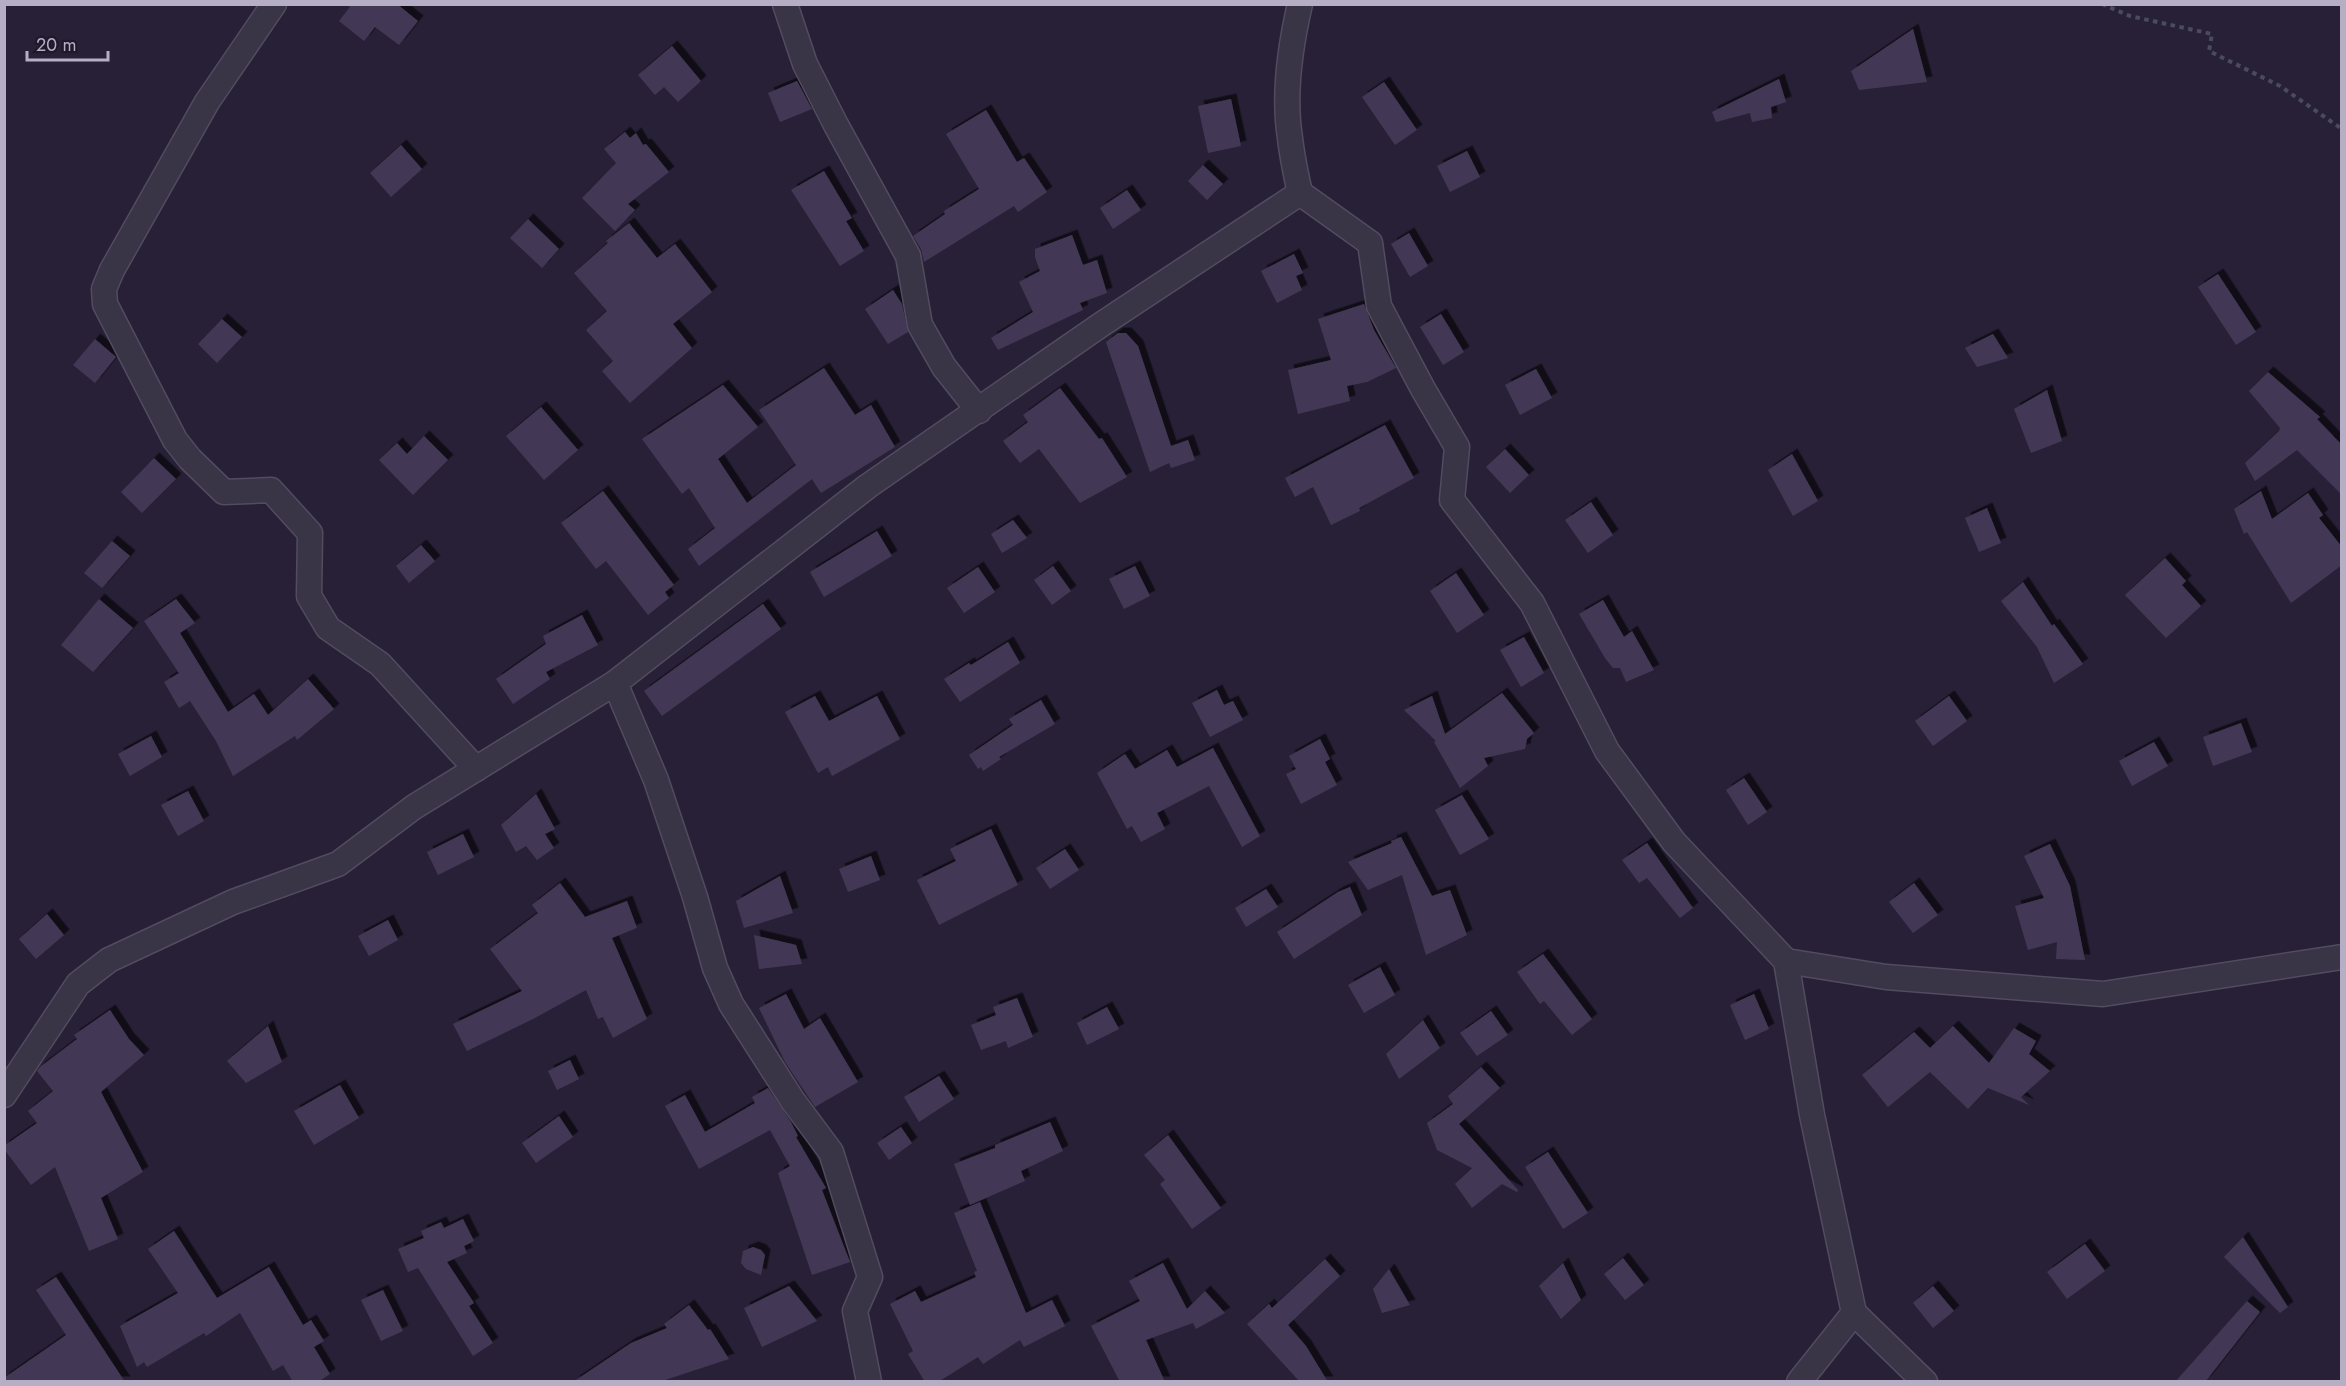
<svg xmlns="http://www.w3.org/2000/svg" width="2346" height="1386" viewBox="0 0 2346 1386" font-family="Jost,sans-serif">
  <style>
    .building { fill: #423955; filter: url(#shadow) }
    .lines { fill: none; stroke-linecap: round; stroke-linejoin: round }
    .minor-casing { stroke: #534b5f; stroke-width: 27 }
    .path { stroke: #4a4b5e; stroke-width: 4; stroke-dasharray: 4.5 4.5; stroke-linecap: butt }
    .minor { stroke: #3a3447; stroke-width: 24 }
  </style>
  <defs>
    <filter id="shadow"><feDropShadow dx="5.5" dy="-5.5" stdDeviation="0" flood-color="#0009"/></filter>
  </defs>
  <rect width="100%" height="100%" fill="#282037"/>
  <!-- building -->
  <g class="building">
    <path d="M347 4H397L418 21 399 45 375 27 364 41 339 21 350 7Z"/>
    <path d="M1913 29 1927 82 1859 90 1851 71Z"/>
    <path d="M672 46 701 81 678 102 664 87 655 95 638 75Z"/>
    <path d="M1779 79 1786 102 1771 107 1772 118 1752 122 1750 113 1716 122 1712 112Z"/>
    <path d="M797 81 812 109 780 122 768 93Z"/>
    <path d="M1384 82 1417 130 1395 145 1362 97Z"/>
    <path d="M1231 99 1241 146 1208 153 1198 106Z"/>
    <path d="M986 110 1017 162 1024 158 1047 192 1018 212 1014 206 924 262 921 249 913 236 945 214 944 211 979 189 946 134Z"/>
    <path d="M625 132 630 138 636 133 643 145 646 144 669 172 628 204 635 210 615 231 582 198 616 163 604 149Z"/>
    <path d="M401 145 422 169 391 197 370 173Z"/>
    <path d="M1467 151 1480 177 1450 192 1437 166Z"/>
    <path d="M1203 165 1223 184 1207 200 1188 181Z"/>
    <path d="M824 171 852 218 846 221 864 251 840 266 791 190Z"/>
    <path d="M1127 190 1141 210 1113 229 1100 208Z"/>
    <path d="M528 219 559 249 542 268 510 238Z"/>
    <path d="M629 223 657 258 675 244 712 292 673 324 692 348 630 403 602 371 613 361 586 330 607 311 574 273 608 243 606 241Z"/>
    <path d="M1409 233 1428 266 1410 277 1391 244Z"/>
    <path d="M1072 235 1083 265 1097 260 1107 293 1080 303 1083 310 998 350 991 338 1033 312 1019 282 1040 271 1035 257V249Z"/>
    <path d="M1294 254 1303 273 1296 276 1302 290 1277 303 1261 271Z"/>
    <path d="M2218 274 2256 332 2236 345 2198 287Z"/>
    <path d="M893 290 902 304 908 332 888 344 865 309Z"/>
    <path d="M1364 304 1374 330 1396 368 1367 382 1347 386 1350 401 1298 414 1288 370 1331 360 1318 319Z"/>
    <path d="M1441 314 1464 352 1443 365 1420 327Z"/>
    <path d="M222 319 242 337 217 363 198 344Z"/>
    <path d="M1118 333H1126L1138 346 1171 446 1188 440 1195 460 1171 468 1169 463 1150 472 1106 342Z"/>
    <path d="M1993 334 2008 358 1977 367 1965 348Z"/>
    <path d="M95 339 116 357 95 383 73 365Z"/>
    <path d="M824 368 855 415 871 405 895 447 821 493 812 479 699 566 688 549 715 528 689 488 682 494 642 439 723 385 758 427 718 459 747 503 796 465 759 410Z"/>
    <path d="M1536 369 1552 398 1520 415 1505 385Z"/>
    <path d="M2268 372 2320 417 2317 419 2342 445V495L2297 450 2255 481 2245 463 2279 431 2280 428 2249 391Z"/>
    <path d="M1060 388 1099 439 1102 438 1127 477 1080 503 1039 449 1020 463 1003 441 1028 422 1023 415Z"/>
    <path d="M2047 390 2062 441 2031 453 2014 409Z"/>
    <path d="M541 407 578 450 544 480 506 436Z"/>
    <path d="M1385 425 1414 478 1359 508 1360 511 1331 525 1313 487 1295 497 1285 478Z"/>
    <path d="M424 436 448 460 413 495 379 460 397 443 407 454Z"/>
    <path d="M1505 449 1529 475 1510 493 1486 467Z"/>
    <path d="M1792 454 1818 501 1793 516 1768 470Z"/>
    <path d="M154 458 176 479 142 513 121 492Z"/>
    <path d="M603 491 674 585 665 592 669 598 648 615 606 561 596 569 561 523Z"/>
    <path d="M2261 491 2272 519 2308 493 2323 515 2319 518 2342 547V565L2291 603 2247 532 2244 534 2234 509Z"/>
    <path d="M1591 502 1613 535 1588 553 1565 520Z"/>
    <path d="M1987 508 2001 543 1979 552 1965 518Z"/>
    <path d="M1013 520 1027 538 1002 553 991 534Z"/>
    <path d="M877 531 892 556 824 597 810 572Z"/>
    <path d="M112 541 130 556 102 588 84 573Z"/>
    <path d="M421 545 435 561 409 583 396 566Z"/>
    <path d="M2165 558 2186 581 2182 585 2201 606 2166 638 2125 595Z"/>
    <path d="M1053 566 1071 591 1052 605 1034 580Z"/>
    <path d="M1135 566 1150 596 1124 609 1109 579Z"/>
    <path d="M978 567 995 592 964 613 947 588Z"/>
    <path d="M1456 573 1484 615 1457 633 1430 591Z"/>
    <path d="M2023 582 2052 626 2054 624 2083 664 2054 683 2037 647 2001 601Z"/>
    <path d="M99 599 133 628 93 672 61 645Z"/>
    <path d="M176 599 195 623 180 633 228 712 254 694 268 715 308 679 334 709 297 740 295 736 233 776 216 741 190 701 179 708 164 682 179 673 144 621Z"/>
    <path d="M1603 600 1624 637 1632 631 1654 670 1626 682 1620 668H1613L1605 658 1579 614Z"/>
    <path d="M763 604 781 629 662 716 644 691Z"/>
    <path d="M582 615 598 645 546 672 550 679 513 704 496 679 546 644 543 636Z"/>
    <path d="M1524 637 1544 673 1521 687 1500 650Z"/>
    <path d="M1008 642 1020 663 960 702 944 679 969 663 971 665Z"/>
    <path d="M1217 690 1224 705 1233 701 1243 720 1210 737 1192 703Z"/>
    <path d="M1502 693 1534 733 1527 739 1525 749 1484 758 1488 766 1460 788 1434 742 1436 741 1404 710 1432 696 1445 734Z"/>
    <path d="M815 696 829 721 877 696 900 739 832 776 828 767 818 773 785 712Z"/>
    <path d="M1949 696 1967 721 1933 746 1915 721Z"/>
    <path d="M1041 700 1055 724 999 757 1001 759 983 771 981 767 978 769 969 755 1013 725 1009 719Z"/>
    <path d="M2241 723 2252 752 2213 766 2203 737Z"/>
    <path d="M151 736 162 757 130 776 118 754Z"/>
    <path d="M1320 739 1330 759 1325 762 1337 785 1301 804 1286 774 1296 769 1289 756Z"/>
    <path d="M2154 742 2168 766 2132 786 2119 761Z"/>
    <path d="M1213 748 1260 836 1242 847 1209 786 1157 813 1165 829 1141 842 1132 826 1127 829 1097 773 1125 754 1135 769 1167 750 1177 767Z"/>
    <path d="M1744 778 1767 812 1748 825 1726 790Z"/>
    <path d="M188 791 204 821 178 836 161 805Z"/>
    <path d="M536 794 555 829 545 834 554 848 537 860 526 846 516 852 501 825Z"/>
    <path d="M1462 795 1489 839 1460 855 1435 810Z"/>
    <path d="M991 829 1018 885 939 925 917 880 956 861 950 849Z"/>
    <path d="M463 834 474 857 438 875 427 852Z"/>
    <path d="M1401 837 1432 896 1450 890 1467 935 1426 955 1402 875 1368 890 1348 862 1392 843 1391 841Z"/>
    <path d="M1647 843 1693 908 1680 918 1647 878 1639 883 1622 860Z"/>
    <path d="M2050 844 2070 886 2085 960 2056 959 2057 942 2028 950 2015 906 2044 898 2024 856Z"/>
    <path d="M1065 849 1079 870 1050 889 1036 868Z"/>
    <path d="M871 856 880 880 848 892 839 869Z"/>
    <path d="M780 876 793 913 744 928 736 901Z"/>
    <path d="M560 883 585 917 627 901 637 928 612 938 647 1019 613 1038 603 1017 598 1019 586 990 533 1019 467 1051 453 1024 522 991 490 949 538 913 532 905Z"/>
    <path d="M1914 883 1938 915 1913 933 1889 902Z"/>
    <path d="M1350 887 1362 915 1294 959 1277 932 1338 892Z"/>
    <path d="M1266 889 1278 907 1246 927 1235 908Z"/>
    <path d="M47 914 64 935 36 959 19 939Z"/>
    <path d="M388 920 398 940 369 956 358 936Z"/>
    <path d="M754 935 796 945 802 964 759 969Z"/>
    <path d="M1543 954 1592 1019 1572 1035 1544 1001 1540 1004 1517 972Z"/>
    <path d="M1380 967 1395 995 1364 1013 1348 985Z"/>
    <path d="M786 994 804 1029 820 1018 858 1082 815 1107 785 1062 759 1008Z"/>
    <path d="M1754 994 1769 1029 1745 1040 1730 1005Z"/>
    <path d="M1017 998 1033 1037 1008 1048 1006 1041 981 1050 971 1025 996 1015 993 1007Z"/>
    <path d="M1107 1007 1119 1029 1087 1045 1077 1023Z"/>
    <path d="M110 1010 129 1039 144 1055 101 1092 143 1172 101 1198 118 1239 89 1251 55 1167 31 1185 4 1149V1146L37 1123 28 1111 53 1091 37 1071 40 1067 77 1039 74 1035Z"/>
    <path d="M1491 1011 1508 1035 1477 1056 1460 1033Z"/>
    <path d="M1423 1020 1440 1048 1399 1079 1386 1054Z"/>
    <path d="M268 1026 282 1062 246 1083 227 1061Z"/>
    <path d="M1953 1026 1989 1063 2014 1028 2036 1041 2029 1054 2050 1071 2021 1097 2029 1105 1988 1088 1968 1109 1930 1072 1888 1107 1862 1075 1914 1032 1930 1048Z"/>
    <path d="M570 1060 579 1079 557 1090 548 1071Z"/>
    <path d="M1481 1067 1500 1088 1459 1124 1518 1190 1517 1192 1502 1184 1472 1208 1455 1184 1472 1168 1437 1150 1427 1123 1453 1104 1448 1096Z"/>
    <path d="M939 1076 954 1099 919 1122 904 1097Z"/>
    <path d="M340 1085 359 1118 314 1145 294 1111Z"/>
    <path d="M768 1088 791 1122 798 1136 796 1137 826 1188 822 1190 850 1262 812 1275 778 1173 790 1166 770 1130 699 1169 665 1106 685 1095 705 1132 755 1103 752 1097Z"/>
    <path d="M559 1116 573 1137 536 1163 522 1143Z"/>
    <path d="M1050 1122 1063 1151 1021 1171 1025 1181 970 1205 954 1164 995 1148V1145Z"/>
    <path d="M901 1127 912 1143 889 1160 877 1143Z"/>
    <path d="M1168 1135 1221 1208 1192 1229 1160 1184 1165 1180 1144 1155Z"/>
    <path d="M1548 1152 1588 1213 1563 1229 1525 1167Z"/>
    <path d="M980 1202 1026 1313 1052 1300 1065 1326 1024 1347 1020 1340 983 1364 978 1357 938 1382H925L908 1354 913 1351 890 1304 915 1291 921 1302 976 1277 974 1272 977 1271 954 1213Z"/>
    <path d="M463 1219 474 1241 464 1246 467 1253 447 1262 474 1303 469 1306 493 1343 473 1356 418 1268 408 1272 398 1249 424 1238 421 1231 441 1222 444 1228Z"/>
    <path d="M174 1231 217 1298 269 1267 303 1325 311 1320 324 1341 314 1347 330 1374 318 1382H293L283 1365 273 1371 240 1313 206 1336 204 1333 147 1367 144 1362 137 1367 120 1326 178 1293 148 1249Z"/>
    <path d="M2243 1237 2288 1307 2280 1313 2224 1257Z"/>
    <path d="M2085 1244 2105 1271 2067 1299 2047 1272Z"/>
    <path d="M753 1247 761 1250 765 1255 761 1275 746 1269 741 1263 743 1251Z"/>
    <path d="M1623 1258 1644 1285 1625 1300 1604 1274Z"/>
    <path d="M1325 1259 1340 1276 1288 1325 1306 1346 1328 1382H1300L1247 1324 1269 1304 1272 1308Z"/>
    <path d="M1163 1263 1187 1309 1205 1291 1225 1313 1196 1329 1193 1323 1146 1340 1165 1382H1120L1091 1326 1140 1301 1129 1281Z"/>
    <path d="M1563 1263 1581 1300 1561 1319 1539 1286Z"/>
    <path d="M1389 1269 1410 1305 1382 1313 1373 1289Z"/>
    <path d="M56 1277 125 1382H4V1378L66 1335 36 1290Z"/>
    <path d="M789 1286 817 1321 762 1347 744 1308Z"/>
    <path d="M1933 1286 1954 1311 1933 1328 1913 1303Z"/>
    <path d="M383 1290 403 1331 381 1341 361 1300Z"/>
    <path d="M2247 1301 2260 1312 2205 1382H2175Z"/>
    <path d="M689 1305 708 1330 710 1329 729 1359 659 1382H573L631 1343 667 1328 664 1324Z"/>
  </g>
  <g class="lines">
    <defs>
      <g id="minor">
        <path d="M274 4 207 102 112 270 104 289 105 304 175 440 190 459 224 492 271 490 310 533 309 596 328 628 380 664 476 769"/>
        <path d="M785 4 805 64 836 125 908 256 920 325 944 367 979 411"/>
        <path d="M1300 4C1290 47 1283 94 1290 138 1292 156 1296 175 1300 193L1370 243 1379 306 1423 389 1457 447 1452 500 1532 603 1607 751 1674 842 1786 961 1812 1115 1854 1313 1799 1382"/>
        <path d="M1786 961 1886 977 2103 994 2342 957"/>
        <path d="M4 1095 78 984 109 960 233 902 338 864 414 807 615 683"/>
        <path d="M1854 1313 1925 1382"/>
        <path d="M869 1382 855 1311 870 1277 831 1152 793 1101 731 1004 715 968 695 897 656 780 615 683 868 486 1102 324 1300 193"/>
      </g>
    </defs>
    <!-- minor casing -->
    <use href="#minor" class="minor-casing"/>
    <!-- path -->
    <path class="path" d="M2102 4 2130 16 2212 34 2209 51 2280 86 2342 129"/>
    <!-- minor -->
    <use href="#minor" class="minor"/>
  </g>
  <!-- border -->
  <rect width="2346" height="1386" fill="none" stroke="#b6aec4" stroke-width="12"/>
  <!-- scale -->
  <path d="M27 51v9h81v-9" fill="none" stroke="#b6aec4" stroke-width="3"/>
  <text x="36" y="51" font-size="18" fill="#b6aec4" stroke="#20192c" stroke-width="4.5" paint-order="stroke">20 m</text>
</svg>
